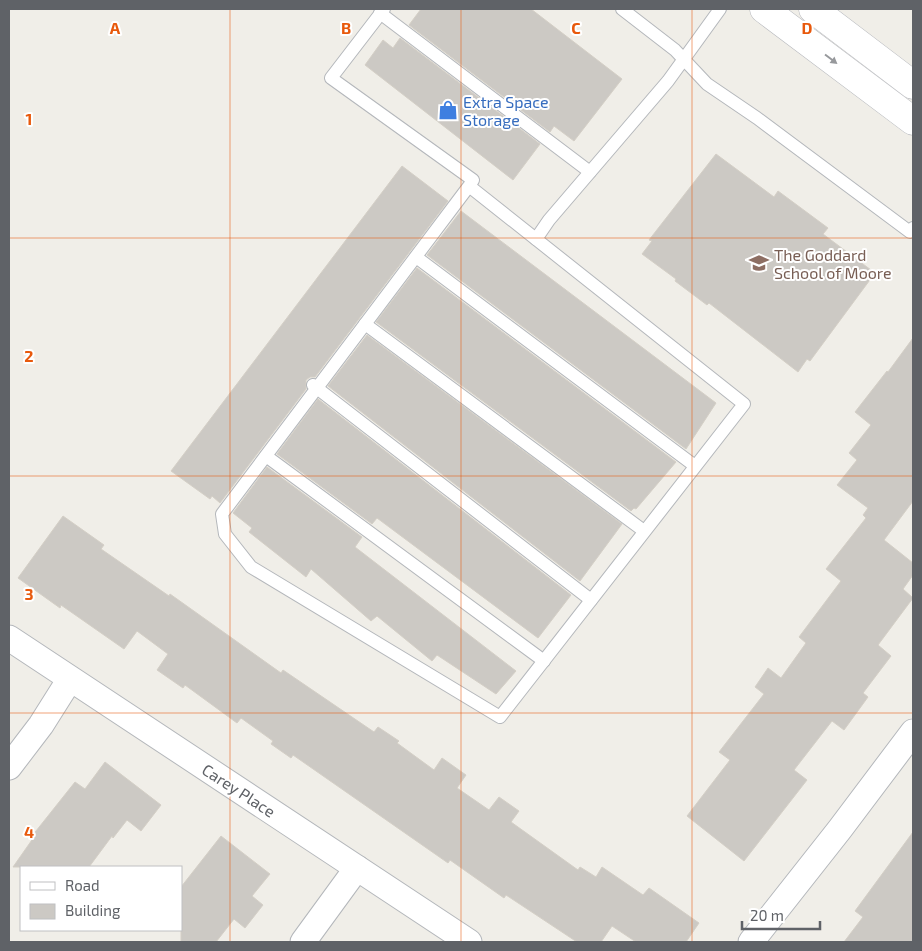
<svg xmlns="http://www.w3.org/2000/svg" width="922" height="951" viewBox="0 0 922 951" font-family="'Exo 2',sans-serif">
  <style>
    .building { fill: #ccc9c4; stroke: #d4cfc6 }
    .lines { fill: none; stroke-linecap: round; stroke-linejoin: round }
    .service-casing { stroke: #b4b7bb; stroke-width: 14 }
    .minor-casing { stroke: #b4b7bb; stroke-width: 27 }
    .secondary-casing { stroke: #b4b6bb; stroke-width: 29 }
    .service { stroke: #fff; stroke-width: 12 }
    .minor { stroke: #fff; stroke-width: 25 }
    .secondary { stroke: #fff; stroke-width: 28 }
    .oneway { fill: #97999c }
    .grid { fill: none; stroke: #e8590c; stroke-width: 1; stroke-opacity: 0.55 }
    .labels { text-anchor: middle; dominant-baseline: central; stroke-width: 4; stroke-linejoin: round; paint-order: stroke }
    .shop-label { font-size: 16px; fill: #366cbe; stroke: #fff; text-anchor: start }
    .education-label { font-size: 16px; fill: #785e54; stroke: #fff; text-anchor: start }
    .street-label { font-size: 16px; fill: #5f6267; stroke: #fff }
    .grid-label { font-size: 16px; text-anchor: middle; font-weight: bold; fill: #e8590c; stroke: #fff; stroke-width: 4; stroke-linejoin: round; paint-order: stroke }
  </style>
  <rect width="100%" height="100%" fill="#f0eee8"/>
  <!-- building -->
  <g class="building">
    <path d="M421 9H531L622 79 574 141 554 126 550 132 409 25Z"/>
    <path d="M400 38 540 144 513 180 365 65 383 40 393 48Z"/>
    <path d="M716 154 774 197 778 191 828 228 823 234 875 273 810 361 807 359 798 372 709 303 707 305 675 281 676 279 642 254 652 241 649 240Z"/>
    <path d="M402 166 448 201 315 377H310L306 380V389L220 503 212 496 210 499 171 471Z"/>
    <path d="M461 211 716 403 686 449 427 255Z"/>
    <path d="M417 268 676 462 636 509 634 508 631 511 376 322Z"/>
    <path d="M367 335 622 524 580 581 328 386Z"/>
    <path d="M913 338V501L884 540 913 563V575L903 589 913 598 878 645 891 656 863 693 868 697 844 730 832 721 794 770 807 780 744 861 687 816 730 760 719 752 764 694 755 687 768 668 781 678 806 643 799 637 841 581 826 569 866 518 863 515 868 508 837 485 857 460 849 453 871 425 855 412 887 371 888 372Z"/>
    <path d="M318 399 571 595 538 638 377 518 372 524 277 454Z"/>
    <path d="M267 467 362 537 355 547 516 671 496 694 437 655 432 661 377 616 371 621 311 569 306 577 249 532 252 528 233 513Z"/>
    <path d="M63 516 104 545 101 549 169 596 170 594 281 673 283 670 374 732 378 727 399 741 397 743 434 770 442 758 466 775 457 788 489 810 499 797 519 811 511 822 578 870 580 867 596 877 602 867 643 895 649 888 699 923 686 942H636L612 926 601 942H577L506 895 504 898 450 860 448 863 293 755 291 758 271 744 273 741 241 718 237 723 185 685 183 688 157 670 168 654 137 631 124 649 61 605 60 608 18 578Z"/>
    <path d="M105 762 161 805 141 831 127 820 113 838 112 836 89 867H13L34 837 32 836 75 782 85 789Z"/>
    <path d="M913 832V942H844L863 917 855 911Z"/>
    <path d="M221 836 270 874 252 896 263 905 245 928 234 919 216 942H181V887Z"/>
  </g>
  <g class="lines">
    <defs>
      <g id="service">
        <path d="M384 9 331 78 473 180 469 186 222 514 225 534 251 567 500 717 744 404 469 186"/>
        <path d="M622 9 675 50 707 84 757 118 910 232 913 228"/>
        <path d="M380 13 590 172"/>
        <path d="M536 239 549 220 668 81 720 9"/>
        <path d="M416 257 695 466"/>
        <path d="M365 324 644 531"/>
        <path d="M313 385 591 600"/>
        <path d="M266 456 544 661"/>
      </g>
      <g id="minor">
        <path d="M9 638 469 942"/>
        <path d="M9 767 41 725 70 679"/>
        <path d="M303 942 357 868"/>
        <path d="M751 942 840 829 913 732"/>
      </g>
      <g id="secondary">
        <path d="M764 9 913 121"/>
        <path d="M813 9 913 85"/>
      </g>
    </defs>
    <!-- service casing -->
    <use href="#service" class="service-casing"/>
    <!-- minor casing -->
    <use href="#minor" class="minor-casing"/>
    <!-- secondary casing -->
    <use href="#secondary" class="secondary-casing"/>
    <!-- service -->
    <use href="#service" class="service"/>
    <!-- minor -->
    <use href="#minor" class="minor"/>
    <!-- secondary -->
    <use href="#secondary" class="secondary"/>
  </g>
  <!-- one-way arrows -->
  <defs><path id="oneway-solid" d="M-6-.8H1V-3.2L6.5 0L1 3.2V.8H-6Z" transform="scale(1.25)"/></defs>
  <use class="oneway" href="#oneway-solid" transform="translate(831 59) rotate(37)"/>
  <!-- grid -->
  <path class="grid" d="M230 9V942M461 9V942M692 9V942M9 238H913M9 476H913M9 713H913"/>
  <!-- icons -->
  <defs>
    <symbol id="shop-bare" viewBox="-9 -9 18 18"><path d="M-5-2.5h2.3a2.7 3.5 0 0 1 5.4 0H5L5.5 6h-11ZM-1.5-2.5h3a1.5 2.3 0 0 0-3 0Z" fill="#3f7fe0" stroke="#fff" stroke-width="2.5" paint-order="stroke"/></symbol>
    <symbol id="school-bare" viewBox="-9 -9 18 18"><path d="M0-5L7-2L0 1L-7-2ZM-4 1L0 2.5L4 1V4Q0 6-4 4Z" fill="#8d6e63" stroke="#fff" stroke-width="2.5" paint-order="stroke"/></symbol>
  </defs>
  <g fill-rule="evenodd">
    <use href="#shop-bare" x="434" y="96" width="28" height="28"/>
    <use href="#school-bare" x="745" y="249" width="28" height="28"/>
  </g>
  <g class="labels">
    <!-- shop labels -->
    <g class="shop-label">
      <text x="463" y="101">Extra Space<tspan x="463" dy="18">Storage</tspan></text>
    </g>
    <!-- education labels -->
    <g class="education-label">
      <text x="774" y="254">The Goddard<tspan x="774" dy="18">School of Moore</tspan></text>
    </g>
    <!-- street labels -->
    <g class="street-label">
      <text transform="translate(239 790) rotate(33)">Carey Place</text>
    </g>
  </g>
  <g class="grid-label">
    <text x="115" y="34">A</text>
    <text x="346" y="34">B</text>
    <text x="576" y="34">C</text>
    <text x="807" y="34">D</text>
    <text x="29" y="125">1</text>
    <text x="29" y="362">2</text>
    <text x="29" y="600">3</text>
    <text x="29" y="838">4</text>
  </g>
  <!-- border -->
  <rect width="922" height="951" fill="none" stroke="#5f6267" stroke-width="20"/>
  <!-- legend -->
  <rect x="20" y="866" width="162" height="65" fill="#ffffff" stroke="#bfc0c2"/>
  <rect x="30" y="882" width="25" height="8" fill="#ffffff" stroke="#bfc0c2"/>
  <text x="65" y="891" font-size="15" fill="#5f6267">Road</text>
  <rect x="30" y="904" width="25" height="15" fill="#ccc9c4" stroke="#bfc0c2"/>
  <text x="65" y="916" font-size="15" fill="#5f6267">Building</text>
  <!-- scale -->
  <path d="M742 921v8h78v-8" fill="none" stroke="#5f6267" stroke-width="2.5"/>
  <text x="750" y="921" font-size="15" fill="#5f6267" stroke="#ffffff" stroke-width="4" paint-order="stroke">20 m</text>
</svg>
